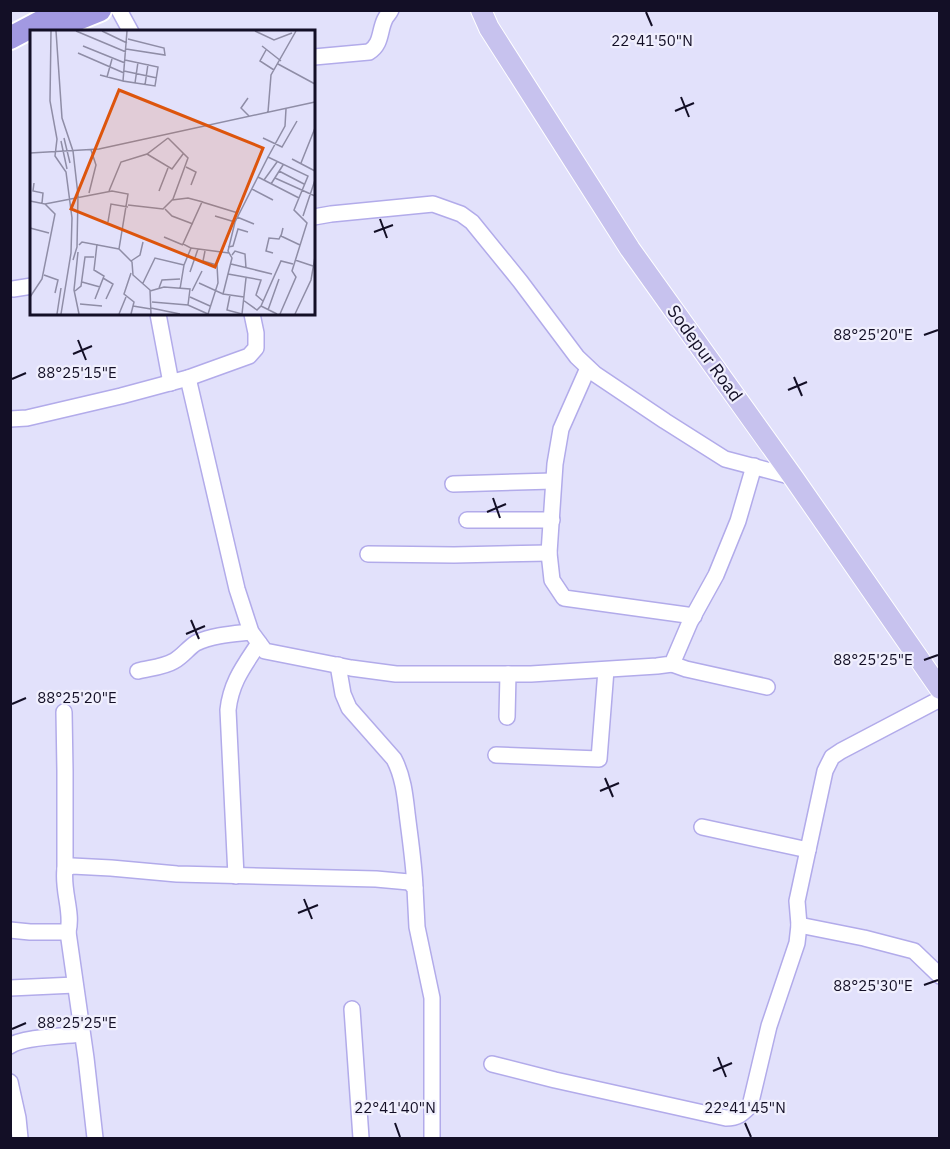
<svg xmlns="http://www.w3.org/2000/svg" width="950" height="1149" viewBox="0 0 950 1149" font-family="'IBM Plex Sans',sans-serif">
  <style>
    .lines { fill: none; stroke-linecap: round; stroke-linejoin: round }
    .minor-casing { stroke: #b2abea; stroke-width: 18 }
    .major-casing { stroke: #fff; stroke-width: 22 }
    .highway-casing { stroke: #fff; stroke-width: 26 }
    .minor { stroke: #fff; stroke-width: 15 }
    .major { stroke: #c7c2ee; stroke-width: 20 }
    .highway { stroke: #a299e2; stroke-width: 22 }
    .ticks { fill: none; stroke: #130f26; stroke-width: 2 }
    .labels { text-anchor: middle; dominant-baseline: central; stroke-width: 4.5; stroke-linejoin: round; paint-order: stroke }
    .street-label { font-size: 18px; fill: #130f26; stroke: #f0effd }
    .inset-road { fill: none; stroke: #8f8da6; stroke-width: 1.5 }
    .view { fill: #dd550d; fill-opacity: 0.15; stroke: #dd550d; stroke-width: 3 }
    .inset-edge { fill: none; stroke: #130f26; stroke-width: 3 }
    .ticks-label { font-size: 15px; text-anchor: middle; fill: #130f26; stroke: #f0effd; stroke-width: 4.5; stroke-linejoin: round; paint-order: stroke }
  </style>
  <rect width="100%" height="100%" fill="#e2e1fb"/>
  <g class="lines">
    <defs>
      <g id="minor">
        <path d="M119 10 131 32"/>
        <path d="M314 57 369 52C382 44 379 31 385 19 385 18 391 11 391 10"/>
        <path d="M314 217 331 214 433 204 461 214 472 222 520 281 577 357 595 374 665 421 725 459 793 477"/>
        <path d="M13 289 32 286"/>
        <path d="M158 314 171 383"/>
        <path d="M588 368 561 429 555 464 549 553 552 580 564 598 694 616"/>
        <path d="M188 378 237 589 251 632 265 651 351 668 396 674H531L657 666 672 664 690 622 716 575 738 521 754 466"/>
        <path d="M10 419 27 418 121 396 188 378 249 356 256 348V333L252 314"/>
        <path d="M453 484 553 481"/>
        <path d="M467 520H552"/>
        <path d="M368 554 454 555 549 553"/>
        <path d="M672 664 686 669 767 687"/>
        <path d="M338 665 343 694 349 708 394 759C403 776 405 795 407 813 410 838 414 863 415 888"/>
        <path d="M138 671C150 668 164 667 174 661 183 656 188 648 196 643 213 635 233 634 251 632"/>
        <path d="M64 712 65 771V869"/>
        <path d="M507 717 508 674"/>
        <path d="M496 755 599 759 606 670"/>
        <path d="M702 827 808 850"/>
        <path d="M236 876 228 710C231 682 244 666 259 643"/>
        <path d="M799 925 864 938 914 951 940 976"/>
        <path d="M10 930 30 932H68C73 912 62 891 65 869L72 866 111 868 177 874 376 879 409 882 415 888 417 927 432 998V1138"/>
        <path d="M68 932 86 1058 95 1138"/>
        <path d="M10 988 75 985"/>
        <path d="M352 1009 361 1138"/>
        <path d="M10 1046C21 1037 66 1036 82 1034"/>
        <path d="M492 1064 555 1080 726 1118C738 1118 742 1114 750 1106L769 1026 797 943 799 925 797 901 825 771 832 757 841 751 940 699"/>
        <path d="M10 1082 18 1118 20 1138"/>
      </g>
      <path id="major" d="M481 10 489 28 630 249 793 477 940 689"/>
      <g id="highway">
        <path d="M48 31 100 10"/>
        <path d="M10 38 63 10"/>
      </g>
    </defs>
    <!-- minor casing -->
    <use href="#minor" class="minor-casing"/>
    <!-- major casing -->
    <use href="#major" class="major-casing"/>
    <!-- highway casing -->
    <use href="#highway" class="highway-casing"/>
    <!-- minor -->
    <use href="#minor" class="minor"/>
    <!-- major -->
    <use href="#major" class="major"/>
    <!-- highway -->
    <use href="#highway" class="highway"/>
  </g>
  <!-- ticks -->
  <path class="ticks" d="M646 12 652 26M681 97 689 117M675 111 694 103M380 219 387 238M374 232 393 225M924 335 938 330M78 340 86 360M73 354 92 346M794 377 802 396M12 379 26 373M788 390 807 382M493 498 500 518M487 512 506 504M191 620 199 639M186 634 205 626M924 660 938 655M12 704 26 698M605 778 613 797M600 791 619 783M304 899 312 919M298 913 318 905M924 985 938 980M12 1029 26 1023M718 1057 726 1077M713 1071 732 1063M395 1123 400 1137M745 1123 751 1137"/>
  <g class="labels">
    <!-- street labels -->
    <g class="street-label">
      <text transform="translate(705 353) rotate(54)">Sodepur Road</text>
    </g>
  </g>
  <!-- overview -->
  <g transform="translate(30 30)">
    <rect width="285" height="285" fill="#e2e1fb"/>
    <path class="inset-road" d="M21 1 20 71 27 109 25 126 36 142 42 188 41 223 31 284M26 1 32 88 43 121 48 165 47 217 43 230M46 1 96 22M72 1 97 13M225 1 244 10 262 3M53 16 95 33M232 16 251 31M96 19 135 25 134 18 98 9M236 20 230 31 244 40M48 23 94 43M95 30 128 37 125 56 93 51 97 1M248 34 285 54M94 41 127 48M70 45 93 51M77 47 82 29M105 53 108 32M115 55 118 34M218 68 211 78 219 86M238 82 241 45 266 1M34 108 40 133M233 108 252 117 267 91M31 111 37 139M0 123 69 119 285 72M117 124 142 139 153 124M238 127 255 96 256 79M262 129 285 141M271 133 285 98M156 137 166 142 161 155M249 141 274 154M228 147 269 168M245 148 285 166M234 150 247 132M4 153 3 161 13 163 12 173M241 154 253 135M222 159 243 170M79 161 91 132 117 124 138 108M129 161 138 138M59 163 66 135 61 120M142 170 158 168 173 172M0 171 15 174 82 161 98 164 89 219 102 232 103 245 120 260 121 284M98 175 133 179 143 169 158 128 138 108M135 179 142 186 163 194M185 186 205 192M273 186 285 150M207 187 224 194M78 192 81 174 98 177M0 198 19 203M253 198 251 206 270 215M134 207 153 215M49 215 52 212 89 219M198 217 203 216 208 199 218 202M161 218 199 223M175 221 173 231 187 235 188 253 178 284M48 222 44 260 49 284M243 223 236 221 239 208 249 209 251 205M202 225 205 221 215 224 216 238M265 230 283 236M101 231 110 225 113 212M201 234 242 244M160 242 168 219M198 244 231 250 226 265 233 271M14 245 28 250 25 263M73 248 83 254 76 269M52 252 70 257M113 253 125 228 154 235M169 253 193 264 214 267M129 258 132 250 150 249M150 259 154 235 161 218 153 214 172 172 208 183M45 261 51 256 55 227H64M120 261 134 257 160 259 158 275M162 261 172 241M193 264 202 228 198 221 205 192 238 127 278 146 264 180 277 193 262 241 266 247 250 284M200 265 197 280 212 284M0 267 12 249 25 184 15 174M160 267 180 276M65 269 74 246 64 240 67 214M213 270 227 280 231 276 247 284M122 272 158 275 178 284M50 274 72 276M103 276 121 279M231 276 251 231 263 234M121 278 150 284M238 280 249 249M27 284 31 258M89 284 96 267M101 284 104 272 94 264 101 243M212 284 216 248M265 284 281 250 285 227"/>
    <path class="view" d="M89 60 233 118 185 237 41 179Z"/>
    <rect width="285" height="285" class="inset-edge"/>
  </g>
  <g class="ticks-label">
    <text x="652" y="46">22°41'50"N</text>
    <text x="873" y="340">88°25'20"E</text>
    <text x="77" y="378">88°25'15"E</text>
    <text x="873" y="665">88°25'25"E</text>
    <text x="77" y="703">88°25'20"E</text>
    <text x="873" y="991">88°25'30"E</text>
    <text x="77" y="1028">88°25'25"E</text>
    <text x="395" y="1113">22°41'40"N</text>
    <text x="745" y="1113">22°41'45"N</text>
  </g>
  <!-- border -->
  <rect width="950" height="1149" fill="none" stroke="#130f26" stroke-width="24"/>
</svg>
